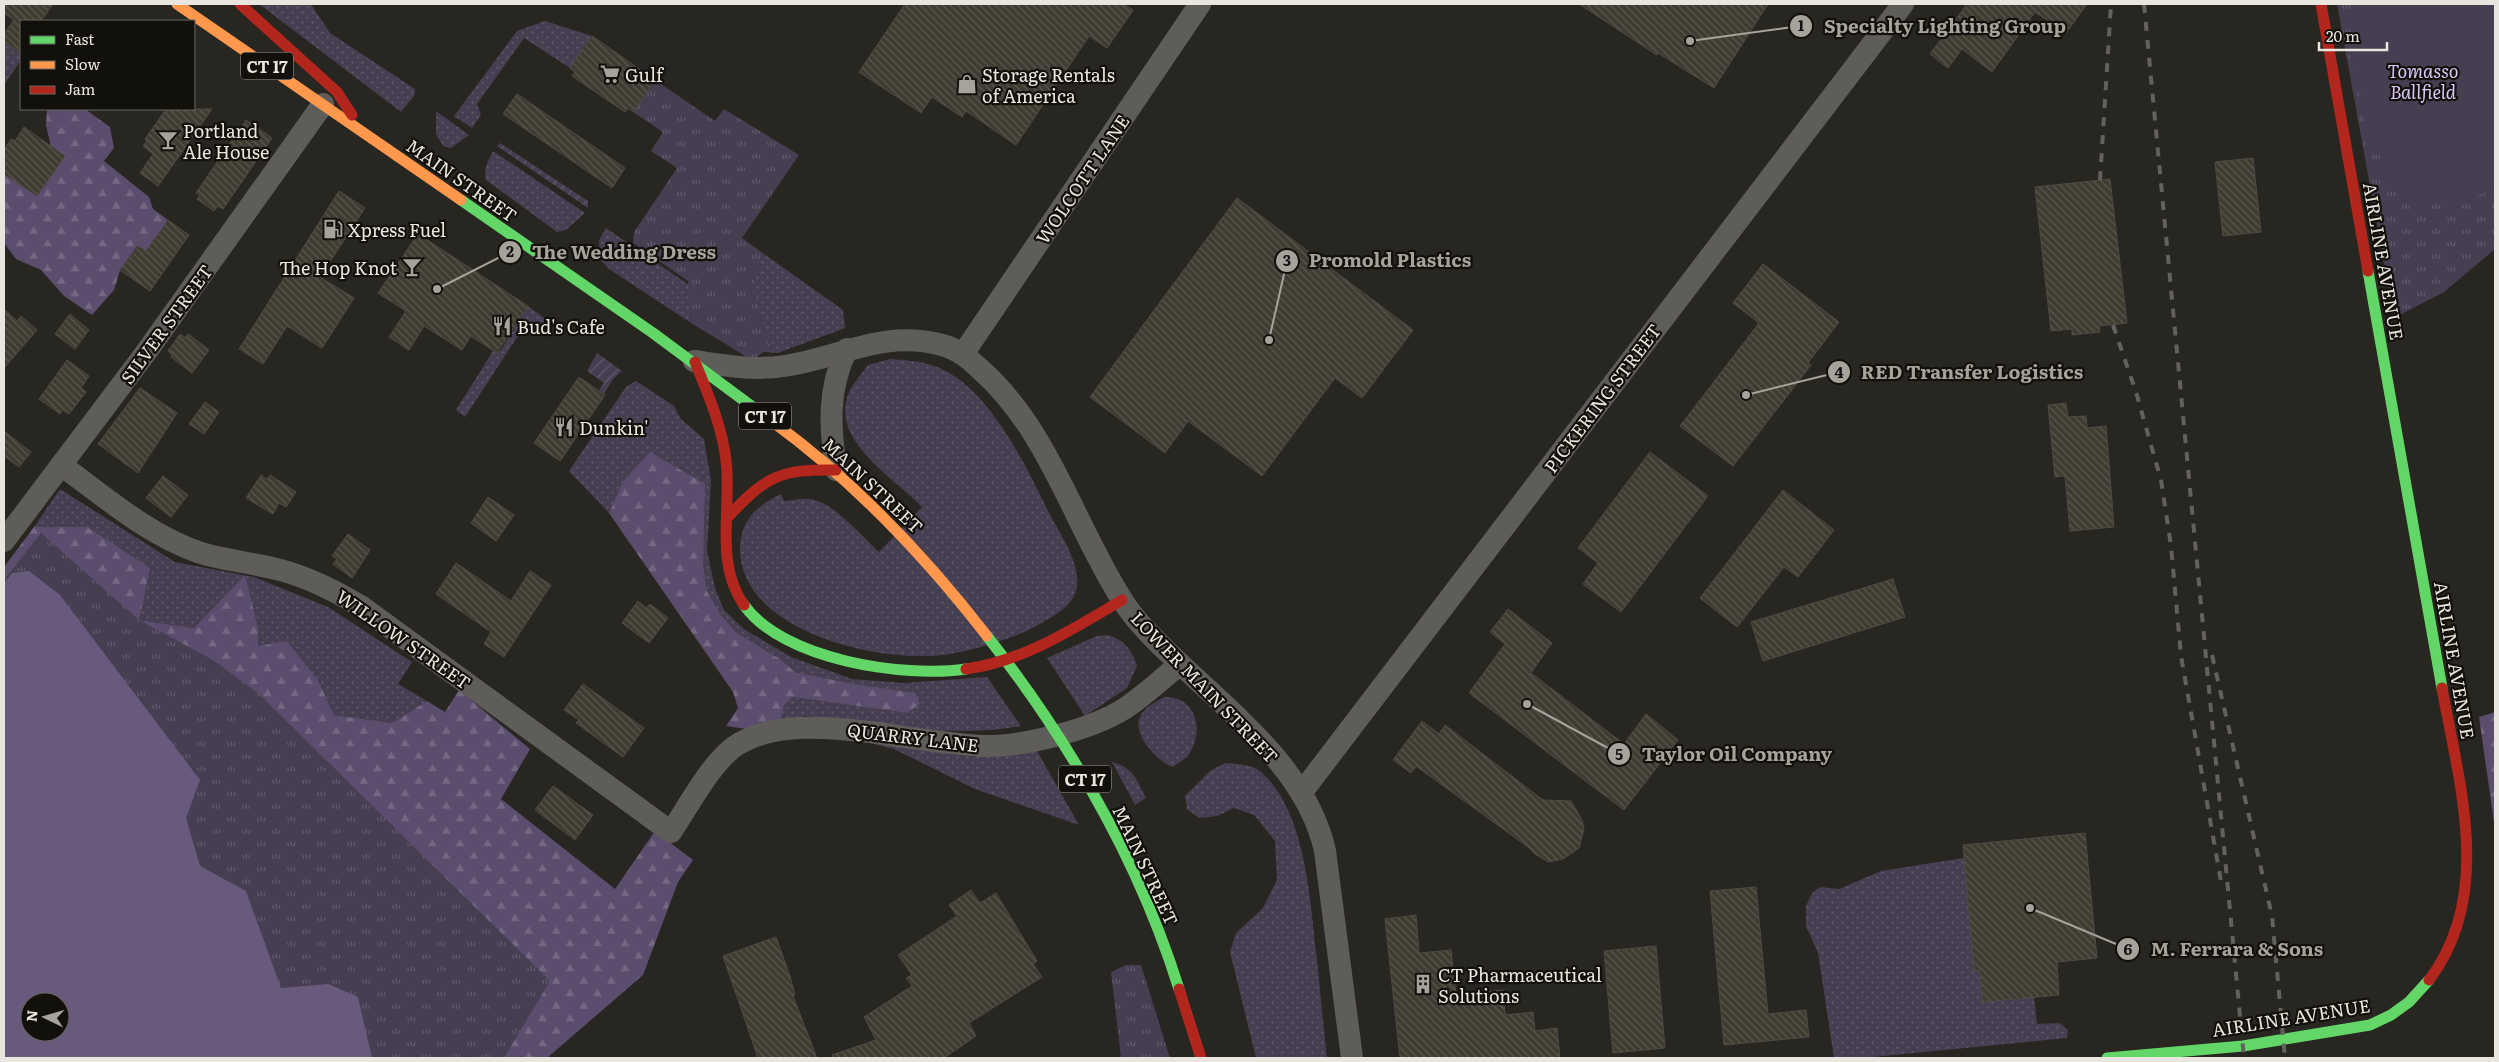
<svg xmlns="http://www.w3.org/2000/svg" width="2499" height="1062" viewBox="0 0 2499 1062" font-family="Literata,serif">
  <style>
    .grass { fill: url(#grass-dots) }
    .forest { fill: url(#forest-firs) }
    .park { fill: url(#park-tufts); fill-rule: evenodd }
    .garden { fill: url(#garden-furrows) }
    .pitch { fill: #463e51 }
    .water { fill: #685a7d; fill-rule: evenodd }
    .building { fill: url(#building-back-hatch); stroke: #4d4b46 }
    .lines { fill: none; stroke-linecap: round; stroke-linejoin: round }
    .street { stroke: #5f5d59; stroke-width: 22 }
    .fast { stroke: #63d668; stroke-width: 11 }
    .slow { stroke: #ff974d; stroke-width: 11 }
    .jam { stroke: #b3261e; stroke-width: 11 }
    .rail { stroke: #63615c; stroke-width: 4; stroke-dasharray: 9 9; stroke-linecap: butt }
    .labels { text-anchor: middle; dominant-baseline: central; stroke-width: 4.5; stroke-linejoin: round; paint-order: stroke }
    .shield { fill: #12100b; stroke: #a8a69f; stroke-width: 1 }
    .shield-label { font-size: 16px; font-weight: bold; fill: #e9e6df }
    .park-label { font-size: 18px; font-style: italic; fill: #dac6fa; stroke: #12100b }
    .poi-label { font-size: 18px; fill: #e9e6df; stroke: #12100b; text-anchor: start }
    .street-label { font-size: 18px; fill: #e9e6df; stroke: #12100b }
    .leader { fill: none; stroke: #a5a39c; stroke-width: 2 }
    .callout-dot { fill: #a5a39c; stroke: #12100b; stroke-width: 2 }
    .mark-label { font-size: 15px; text-anchor: middle; font-weight: bold; fill: #111 }
    .callout-label { font-size: 19px; text-anchor: middle; font-weight: bold; fill: #a5a39c; stroke: #12100b; stroke-width: 4.5; stroke-linejoin: round; paint-order: stroke }
  </style>
  <defs>
    <pattern id="grass-dots" width="8" height="8" patternUnits="userSpaceOnUse" patternTransform="scale(1.25)"><rect width="8" height="8" fill="#463e51"/><path d="M2 2h.1M6 6h.1" fill="none" stroke="#615a6a" stroke-width="1.8" stroke-linecap="round"/></pattern>
    <pattern id="forest-firs" width="22" height="20" patternUnits="userSpaceOnUse" patternTransform="scale(1.25)"><rect width="22" height="20" fill="#5b4d6e"/><path d="M5 1l3.5 6h-7zM16 11l3.5 6h-7z" fill="#736782"/></pattern>
    <pattern id="park-tufts" width="24" height="20" patternUnits="userSpaceOnUse" patternTransform="scale(1.25)"><rect width="24" height="20" fill="#463e51"/><path d="M3 7l-1-3M5 7V3M7 7l1-3M15 17l-1-3M17 17v-4M19 17l1-3" fill="none" stroke="#615a6a"/></pattern>
    <pattern id="garden-furrows" width="10" height="10" patternUnits="userSpaceOnUse" patternTransform="scale(1.25)"><rect width="10" height="10" fill="#463e51"/><path d="M-1 1l2-2M0 10L10 0M9 11l2-2" fill="none" stroke="#615a6a"/></pattern>
    <pattern id="building-back-hatch" width="6" height="6" patternUnits="userSpaceOnUse" patternTransform="scale(1.25)"><rect width="6" height="6" fill="#3f3b30"/><path d="M-1 5l2 2M0 0l6 6M5-1l2 2" fill="none" stroke="#5b574e"/></pattern>
  </defs>
  <rect width="100%" height="100%" fill="#282620"/>
  <!-- grass -->
  <g class="grass">
    <path d="M259 4H311L330 33 415 89 414 96 401 112Z"/>
    <path d="M545 21 592 36 570 68 524 38 477 104 481 115 472 128 454 116 517 31Z"/>
    <path d="M4 41 19 52 21 49V60L4 85Z"/>
    <path d="M436 111 469 135 451 148 443 146 436 134Z"/>
    <path d="M493 151 585 213 566 230 557 232 486 180C483 169 488 161 493 151Z"/>
    <path d="M606 228 689 285 691 323 609 269 600 259 599 240Z"/>
    <path d="M764 254 843 310 845 328 778 353 763 352 771 347 751 289Z"/>
    <path d="M528 306 544 318V334L527 322 465 417 456 410 493 351 497 353 501 350Z"/>
    <path d="M890 359C906 360 921 361 937 367 989 387 1026 466 1049 513 1059 532 1075 555 1077 576 1080 603 1059 613 1038 625 1016 638 968 652 943 655 878 663 738 631 740 547 741 519 758 505 781 494L784 501C795 500 805 497 815 500 835 505 864 538 879 552L922 507C895 478 826 439 850 390 855 381 862 373 868 365Z"/>
    <path d="M636 381 674 406 681 419 704 439 711 481 707 551 715 588 724 610 744 629 791 657 852 679 904 683 987 677 1021 726C954 739 872 724 805 716L780 724 784 706 792 697 907 713 854 684 795 672 780 659 737 633 721 615 707 591 703 564V537L622 483 609 513 569 471 626 387Z"/>
    <path d="M60 489 175 562 254 577 328 607 412 662 398 684 427 701 392 723 334 715 319 682 258 646V627L245 576 194 628 139 620 87 527H34Z"/>
    <path d="M1107 635C1125 640 1131 649 1137 666L1127 688 1085 716 1047 658 1097 636Z"/>
    <path d="M1164 697C1197 696 1205 731 1188 756 1184 760 1177 764 1172 767 1156 760 1126 729 1144 711 1149 705 1158 701 1164 697Z"/>
    <path d="M866 742 974 757 1037 751 1079 825 975 789 894 749Z"/>
    <path d="M1112 762C1134 768 1136 779 1146 798L1135 805Z"/>
    <path d="M1225 763C1237 764 1252 764 1261 772 1305 810 1310 898 1316 952 1320 987 1323 1023 1327 1058H1256L1230 952 1236 933 1263 908 1277 880 1275 841 1254 815 1234 808 1217 816 1199 818 1187 809 1185 796 1210 771Z"/>
    <path d="M1964 858 1974 970H1980L1983 1001 2034 997 2037 1024 2060 1023 2068 1030 2067 1038 1863 1058H1834L1818 953 1806 926V906L1812 893 1820 887 1839 889 1881 871Z"/>
  </g>
  <!-- forest -->
  <g class="forest">
    <path d="M47 109H85L110 127 114 148 104 161 149 197 153 209 168 220 146 251 137 246 120 270 114 290 92 315 64 296 41 270 16 259 4 243V174L37 196 65 156 51 147 46 125Z"/>
    <path d="M650 452 705 484 703 564 707 591 721 615 737 633 780 659 795 672 854 684 915 693 920 704 907 713 792 697 784 706 780 724 761 731 726 726 738 708 733 692 609 513 622 483Z"/>
    <path d="M34 527H87L150 568 139 620 194 628 245 575 258 627V646L287 641 319 682 334 715 392 723 427 701 445 712 459 690 530 749 501 799 615 889 655 831 693 860 678 882 643 975 547 1058H471L467 1056 459 1058 4 584V567Z"/>
    <path d="M2495 712V829L2479 717Z"/>
  </g>
  <!-- park -->
  <g class="park">
    <path d="M2337 4H2495V249L2444 292 2394 318Z"/>
    <path d="M655 80 715 121 724 109 799 155 742 238 764 254 752 289 771 347 752 360 691 323 688 281 633 243 634 232 677 168 651 151 663 132 633 112Z"/>
    <path d="M41 533 139 620 213 660 258 693 550 981 504 1058H471L467 1056 459 1058H4V580ZM30 1002H60V1032H30Z"/>
    <path d="M1126 965H1141L1170 1058H1121L1111 972Z"/>
  </g>
  <!-- garden -->
  <g class="garden">
    <path d="M500 143 588 201V208L497 146Z"/>
    <path d="M597 353 622 371 613 379 604 394 599 390 604 383 587 371Z"/>
  </g>
  <!-- pitch -->
  <path class="pitch" d="M2356 4H2495V188L2452 206 2434 197H2409L2382 178V157L2368 144 2354 47Z"/>
  <!-- water -->
  <path class="water" d="M29 571 60 595 200 780 186 818 200 866 246 891 281 988 328 984 358 997 372 1058H4V584L12 573ZM30 1002H60V1032H30Z"/>
  <!-- building -->
  <g class="building">
    <path d="M4 4H53L41 21H21V53L4 41V34L14 20 4 13Z"/>
    <path d="M905 4H1123L1133 10 1107 48 1089 36 1016 145 966 111 962 117 932 97 921 113 859 72Z"/>
    <path d="M1579 4H1768L1714 88 1658 53 1657 55Z"/>
    <path d="M1967 4H2087L2066 33 2035 12 1992 72 1962 49 1948 68 1930 54Z"/>
    <path d="M592 36 655 80 633 112 628 108 625 112 572 76 575 72 570 68Z"/>
    <path d="M517 94 625 168 612 188 503 114Z"/>
    <path d="M166 109H212L158 186 140 173 153 154 143 146 147 141 145 139Z"/>
    <path d="M246 120 272 138 223 209 218 206 214 211 197 199 200 195 196 193Z"/>
    <path d="M24 127 65 156 37 196 4 174V150L11 139 15 141Z"/>
    <path d="M2253 158 2261 232 2223 236 2215 162Z"/>
    <path d="M2110 179 2127 323 2099 326 2100 332 2072 335V329L2051 331 2035 187Z"/>
    <path d="M339 191 365 208 320 277 354 298 322 348 287 326 263 364 239 349Z"/>
    <path d="M1237 198 1413 330 1362 398 1335 378 1262 476 1188 421 1165 453 1090 397Z"/>
    <path d="M168 220 189 235 150 291 120 270 138 246 146 251Z"/>
    <path d="M418 234 528 306 497 353 471 336 462 350 424 326 409 350 389 337 406 311 378 293Z"/>
    <path d="M1763 264 1839 322 1808 363 1811 365 1733 466 1680 426 1759 323 1733 303Z"/>
    <path d="M4 309 17 321 21 316 37 330 4 368Z"/>
    <path d="M70 314 89 330 75 349 55 334Z"/>
    <path d="M180 334 186 338 188 334 209 350 192 373 171 357 172 355 168 351Z"/>
    <path d="M67 360 89 376 81 388 86 392 69 414 63 410 60 414 39 399Z"/>
    <path d="M579 377 605 395 560 461 534 443Z"/>
    <path d="M140 388 177 413 138 473 98 444Z"/>
    <path d="M205 402 219 412 204 434 189 424Z"/>
    <path d="M2066 403 2068 417 2086 416 2087 428 2106 426 2114 527 2070 531 2065 476 2055 477 2048 405Z"/>
    <path d="M4 431 31 452 19 467 4 456Z"/>
    <path d="M1650 452 1708 496 1621 612 1583 584 1598 563 1578 548Z"/>
    <path d="M261 475 267 479 270 475 296 492 286 507 279 503 273 514 246 498Z"/>
    <path d="M163 476 188 495 171 517 146 498Z"/>
    <path d="M1783 490 1834 530 1798 577 1784 567 1737 627 1700 598Z"/>
    <path d="M488 497 514 515 496 541 471 523Z"/>
    <path d="M348 534 370 550 352 578 333 564 337 559 332 556Z"/>
    <path d="M456 563 511 601 530 571 551 585 504 657 484 644 491 632 436 594Z"/>
    <path d="M1893 579 1905 617 1763 661 1751 622Z"/>
    <path d="M638 601 646 608 650 604 668 618 649 643 622 623Z"/>
    <path d="M1508 609 1552 643 1531 673 1624 744 1646 714 1678 740 1624 810 1469 693 1505 644 1490 632Z"/>
    <path d="M583 684 644 728 623 757 576 723 579 720 564 710Z"/>
    <path d="M1422 721 1439 734 1445 725 1543 800 1571 801 1582 820 1584 829 1579 848 1563 859 1548 862 1535 854 1528 847 1416 766 1411 773 1393 760Z"/>
    <path d="M553 786 593 815 575 840 535 810Z"/>
    <path d="M2085 833 2097 958 2057 962 2059 995 1982 1002 1980 970 1974 971 1963 845Z"/>
    <path d="M1756 887 1768 1014 1806 1010 1809 1037 1724 1045 1710 891Z"/>
    <path d="M971 890 980 903 996 893 1037 961 1033 964 1042 977 969 1023 976 1036 944 1058H832V1055L876 1040 864 1017 912 986 906 978 912 975 898 955 957 916 949 905Z"/>
    <path d="M1416 915 1419 953 1451 950 1456 995 1503 990 1505 1015 1533 1012 1535 1031 1557 1028 1560 1058H1400L1385 919Z"/>
    <path d="M776 937 790 976 795 995 793 996 817 1058H758L723 956Z"/>
    <path d="M1656 946 1665 1048 1613 1053 1604 951Z"/>
  </g>
  <g class="lines">
    <!-- street -->
    <g class="street">
      <path d="M963 354 1200 4"/>
      <path d="M694 361C724 365 753 371 784 366 840 358 882 329 942 345 958 349 969 359 980 369 1049 430 1073 522 1121 598 1134 620 1156 641 1175 659 1231 713 1308 771 1325 851L1352 1058"/>
      <path d="M61 465C104 496 148 535 198 552 222 560 248 562 272 568 305 575 334 590 362 607L671 832C688 807 714 757 740 743 778 722 828 727 870 732 907 737 945 744 982 746 1023 747 1090 730 1124 709 1144 696 1162 679 1180 664"/>
      <path d="M836 470C830 428 827 389 847 349"/>
      <path d="M4 541 147 351 323 104"/>
      <path d="M1302 792 1903 4"/>
    </g>
    <!-- fast -->
    <g class="fast">
      <path d="M461 200 653 333 773 422"/>
      <path d="M2368 271 2442 688"/>
      <path d="M744 605C783 660 903 678 966 669"/>
      <path d="M987 636C1069 741 1139 861 1179 989"/>
      <path d="M2107 1058 2243 1046 2370 1025 2391 1015 2409 1002 2429 980"/>
    </g>
    <!-- slow -->
    <g class="slow">
      <path d="M177 4 461 200"/>
      <path d="M773 422C855 482 925 556 987 636"/>
    </g>
    <!-- jam -->
    <g class="jam">
      <path d="M240 4 337 92 352 115"/>
      <path d="M2321 4 2368 271"/>
      <path d="M695 362C708 394 722 426 726 460 732 508 714 563 744 605"/>
      <path d="M728 517C766 476 780 469 836 470"/>
      <path d="M966 669C1024 661 1073 629 1122 600"/>
      <path d="M2429 980C2494 895 2459 783 2442 688"/>
      <path d="M1179 989 1201 1058"/>
    </g>
    <!-- rail -->
    <g class="rail">
      <path d="M2144 4 2244 1058"/>
      <path d="M2100 180 2111 4"/>
      <path d="M2113 325 2136 392 2161 480 2171 546 2181 656 2222 887"/>
      <path d="M2212 655 2272 916 2285 1058"/>
    </g>
  </g>
  <!-- icons -->
  <defs>
    <symbol id="supermarket-bare" viewBox="-9 -9 18 18"><path d="M-6-5.5h2.5l.6 2H6L4.5 2H-2.5L-4.4-4H-6ZM-1.5 3.2a1.3 1.3 0 1 0 .1 0ZM3 3.2a1.3 1.3 0 1 0 .1 0Z" fill="#a5a39c" stroke="#12100b" stroke-width="2.5" paint-order="stroke"/></symbol>
    <symbol id="shop-bare" viewBox="-9 -9 18 18"><path d="M-5-2.5h2.3a2.7 3.5 0 0 1 5.4 0H5L5.5 6h-11ZM-1.5-2.5h3a1.5 2.3 0 0 0-3 0Z" fill="#a5a39c" stroke="#12100b" stroke-width="2.5" paint-order="stroke"/></symbol>
    <symbol id="bar-bare" viewBox="-9 -9 18 18"><path d="M-6-5H6L.8 .8V4.5H3.5V6h-7V4.5H-.8V.8Z" fill="#a5a39c" stroke="#12100b" stroke-width="2.5" paint-order="stroke"/></symbol>
    <symbol id="fuel-bare" viewBox="-9 -9 18 18"><path d="M-5.5-6h7V0h2V4h1.3V-2.5L3-4.5l.8-.8L6-3V5H2.5V1h-1V6h-7ZM-4.2-4.7v3.2H.2V-4.7Z" fill="#a5a39c" stroke="#12100b" stroke-width="2.5" paint-order="stroke"/></symbol>
    <symbol id="restaurant-bare" viewBox="-9 -9 18 18"><path d="M-5-6h1v4h1v-4h1v4h1v-4h1v5L-1.5 .5V6h-2V.5L-5-1ZM5-6V6H3V1.5H1.5Q1.5-4 5-6Z" fill="#a5a39c" stroke="#12100b" stroke-width="2.5" paint-order="stroke"/></symbol>
    <symbol id="building-bare" viewBox="-9 -9 18 18"><path d="M-4-6H4V6H1V3H-1V6H-4ZM-2.5-4.3h1.7v1.8h-1.7ZM.8-4.3h1.7v1.8H.8ZM-2.5-1h1.7V.8h-1.7ZM.8-1h1.7V.8H.8Z" fill="#a5a39c" stroke="#12100b" stroke-width="2.5" paint-order="stroke"/></symbol>
  </defs>
  <g fill-rule="evenodd">
    <use href="#supermarket-bare" x="596" y="60" width="28" height="28"/>
    <use href="#shop-bare" x="953" y="70" width="28" height="28"/>
    <use href="#bar-bare" x="154" y="126" width="28" height="28"/>
    <use href="#fuel-bare" x="319" y="215" width="28" height="28"/>
    <use href="#bar-bare" x="398" y="253" width="28" height="28"/>
    <use href="#restaurant-bare" x="488" y="312" width="28" height="28"/>
    <use href="#restaurant-bare" x="550" y="413" width="28" height="28"/>
    <use href="#building-bare" x="1409" y="970" width="28" height="28"/>
  </g>
  <g class="labels">
    <!-- shield labels -->
    <g class="shield">
      <rect x="241" y="52.5" width="52" height="27" rx="4"/>
      <rect x="739" y="402.5" width="52" height="27" rx="4"/>
      <rect x="1059" y="765.5" width="52" height="27" rx="4"/>
    </g>
    <g class="shield-label">
      <text x="267" y="66">CT 17</text>
      <text x="765" y="416">CT 17</text>
      <text x="1085" y="779">CT 17</text>
    </g>
    <!-- park labels -->
    <g class="park-label">
      <text x="2423" y="70">Tomasso<tspan x="2423" dy="21">Ballfield</tspan></text>
    </g>
    <!-- poi labels -->
    <g class="poi-label">
      <text x="625" y="74">Gulf</text>
      <text x="982" y="74">Storage Rentals<tspan x="982" dy="21">of America</tspan></text>
      <text x="183" y="130">Portland<tspan x="183" dy="21">Ale House</tspan></text>
      <text x="348" y="229">Xpress Fuel</text>
      <text x="397" y="267" text-anchor="end">The Hop Knot</text>
      <text x="517" y="326">Bud's Cafe</text>
      <text x="579" y="427">Dunkin'</text>
      <text x="1438" y="974">CT Pharmaceutical<tspan x="1438" dy="21">Solutions</tspan></text>
    </g>
    <!-- street labels -->
    <g class="street-label">
      <text transform="translate(1082 179) rotate(-56)">WOLCOTT LANE</text>
      <text transform="translate(462 180) rotate(35)">MAIN STREET</text>
      <text transform="translate(2384 261) rotate(80)">AIRLINE AVENUE</text>
      <text transform="translate(166 324) rotate(-54)">SILVER STREET</text>
      <text transform="translate(1602 398) rotate(-53)">PICKERING STREET</text>
      <text transform="translate(873 485) rotate(43)">MAIN STREET</text>
      <text transform="translate(404 639) rotate(35)">WILLOW STREET</text>
      <text transform="translate(2455 660) rotate(80)">AIRLINE AVENUE</text>
      <text transform="translate(1205 687) rotate(46)">LOWER MAIN STREET</text>
      <text transform="translate(913 737) rotate(7)">QUARRY LANE</text>
      <text transform="translate(1146 865) rotate(65)">MAIN STREET</text>
      <text transform="translate(2291 1017) rotate(-9)">AIRLINE AVENUE</text>
    </g>
  </g>
  <!-- callouts -->
  <path class="leader" d="M1690 41L1801 26M437 289L510 252M1269 340L1287 261M1746 395L1839 372M1527 704L1619 754M2030 908L2128 949"/>
  <g class="callout-dot">
    <circle cx="1690" cy="41" r="5"/>
    <circle cx="437" cy="289" r="5"/>
    <circle cx="1269" cy="340" r="5"/>
    <circle cx="1746" cy="395" r="5"/>
    <circle cx="1527" cy="704" r="5"/>
    <circle cx="2030" cy="908" r="5"/>
    <circle cx="1801" cy="26" r="12"/>
    <circle cx="510" cy="252" r="12"/>
    <circle cx="1287" cy="261" r="12"/>
    <circle cx="1839" cy="372" r="12"/>
    <circle cx="1619" cy="754" r="12"/>
    <circle cx="2128" cy="949" r="12"/>
  </g>
  <g class="mark-label">
    <text x="1801" y="31">1</text>
    <text x="510" y="257">2</text>
    <text x="1287" y="266">3</text>
    <text x="1839" y="378">4</text>
    <text x="1619" y="760">5</text>
    <text x="2128" y="955">6</text>
  </g>
  <g class="callout-label">
    <text x="1945" y="33">Specialty Lighting Group</text>
    <text x="624" y="259">The Wedding Dress</text>
    <text x="1390" y="267">Promold Plastics</text>
    <text x="1972" y="379">RED Transfer Logistics</text>
    <text x="1737" y="761">Taylor Oil Company</text>
    <text x="2237" y="956">M. Ferrara &amp; Sons</text>
  </g>
  <!-- border -->
  <rect width="2499" height="1062" fill="none" stroke="#e9e6df" stroke-width="10"/>
  <!-- legend -->
  <rect x="20" y="20" width="175" height="90" fill="#12100b" stroke="#686660"/>
  <rect x="30" y="36" width="25" height="8" fill="#63d668" stroke="#686660"/>
  <text x="65" y="45" font-size="15" fill="#e9e6df">Fast</text>
  <rect x="30" y="61" width="25" height="8" fill="#ff974d" stroke="#686660"/>
  <text x="65" y="70" font-size="15" fill="#e9e6df">Slow</text>
  <rect x="30" y="86" width="25" height="8" fill="#b3261e" stroke="#686660"/>
  <text x="65" y="95" font-size="15" fill="#e9e6df">Jam</text>
  <!-- north arrow -->
  <g transform="translate(45 1017) rotate(275)"><circle r="24" fill="#12100b" stroke="#686660"/>
  <path d="M0-4L9 19L0 12L-9 19Z" fill="#a5a39c"/>
  <text y="-8" font-size="14" font-weight="bold" text-anchor="middle" fill="#e9e6df">N</text>
  </g>
  <!-- scale -->
  <path d="M2319 42v8h68v-8" fill="none" stroke="#e9e6df" stroke-width="2.5"/>
  <text x="2326" y="42" font-size="15" fill="#e9e6df" stroke="#12100b" stroke-width="4" paint-order="stroke">20 m</text>
</svg>
